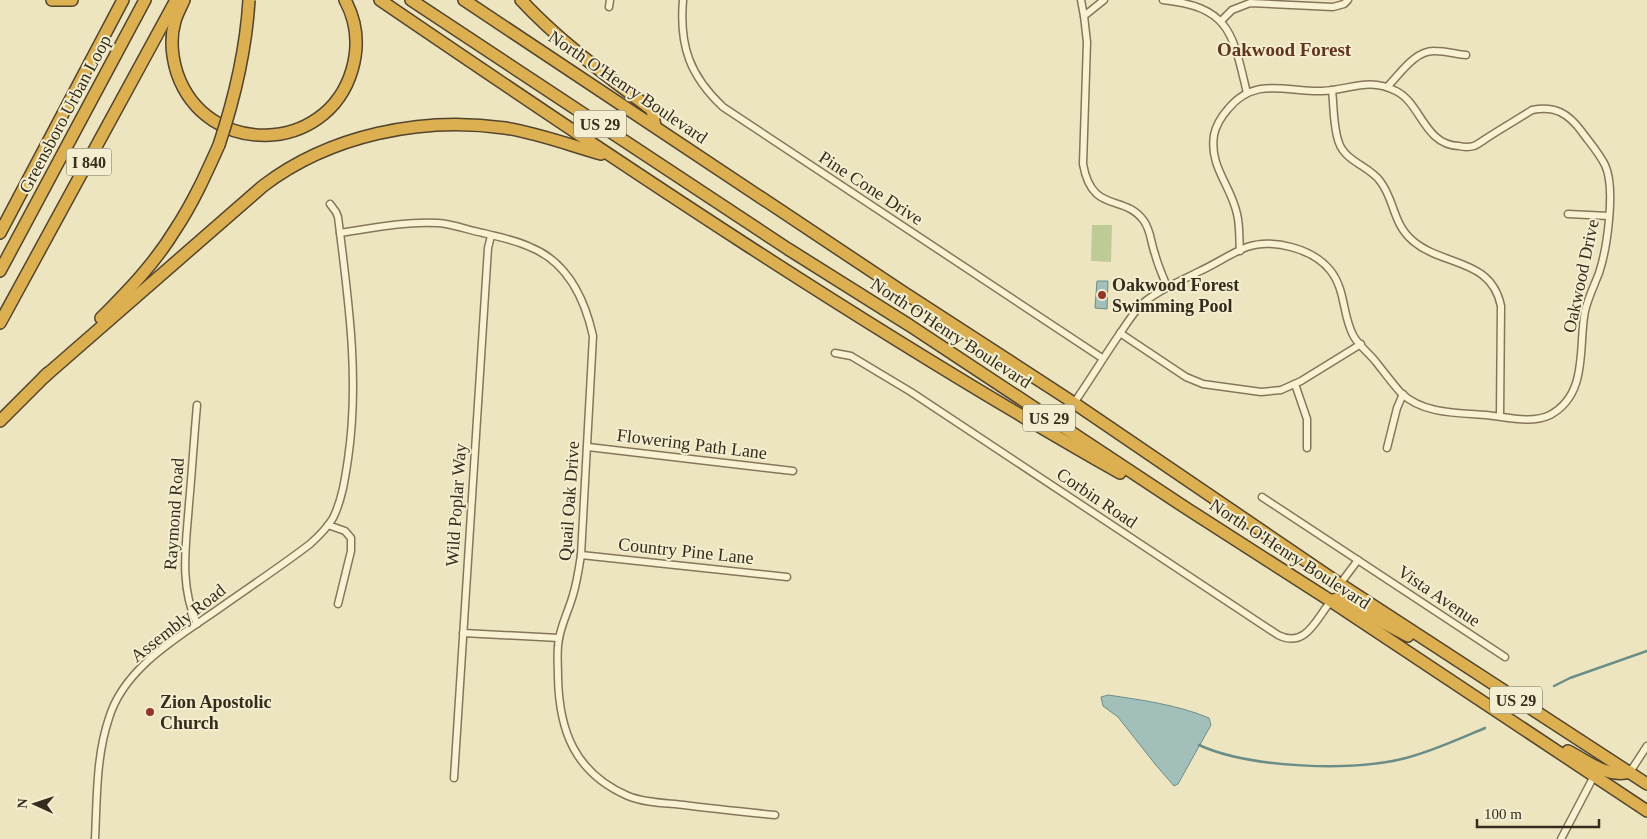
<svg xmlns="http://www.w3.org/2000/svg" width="1647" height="839" viewBox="0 0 1647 839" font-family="Georgia,serif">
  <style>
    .green { fill: #becb95 }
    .water { fill: #a3bfba; stroke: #6b8d88 }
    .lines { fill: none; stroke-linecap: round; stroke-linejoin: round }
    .stream { stroke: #6b8d88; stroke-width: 2.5 }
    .street-casing { stroke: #867659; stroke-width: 9 }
    .highway-casing { stroke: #53442d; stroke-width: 14 }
    .street { stroke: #f8f2d3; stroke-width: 6 }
    .highway { stroke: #dcb051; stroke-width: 11 }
    .highway-bridge-casing { stroke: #53442d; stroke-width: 14; stroke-linecap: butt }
    .highway-bridge { stroke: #dcb051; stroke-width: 11 }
    .poi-dot { fill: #94362a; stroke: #f4eed0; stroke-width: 2 }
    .labels { text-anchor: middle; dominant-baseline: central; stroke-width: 4; stroke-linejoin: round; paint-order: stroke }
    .shield { fill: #f4eed0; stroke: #6e6653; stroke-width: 1 }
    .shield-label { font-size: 16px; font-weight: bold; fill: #352c1d }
    .street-label { font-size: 18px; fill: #352c1d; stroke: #f4eed0 }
    .poi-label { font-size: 18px; font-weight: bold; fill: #352c1d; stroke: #f4eed0; text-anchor: start }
    .neighbourhood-label { font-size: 19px; font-weight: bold; fill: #61341d; stroke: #f4eed0 }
  </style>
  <rect width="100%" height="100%" fill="#ede5c0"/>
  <!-- green -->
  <path class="green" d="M1092 225H1112L1111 262 1091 261Z"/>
  <!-- water -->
  <g class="water">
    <path d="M1097 281H1108L1107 309 1095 308Z"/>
    <path d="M1108 695C1142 700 1178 705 1209 718L1211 725 1178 784 1174 786 1155 764 1118 717 1103 706 1101 697Z"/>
  </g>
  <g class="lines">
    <!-- stream -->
    <g class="stream">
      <path d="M1554 686 1570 678 1647 651"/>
      <path d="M1199 745C1249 768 1353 772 1406 758 1433 751 1459 739 1485 728"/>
    </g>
    <defs>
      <g id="street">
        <path d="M683 0C679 46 690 76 723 107L1102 358"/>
        <path d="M1081 0 1084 16"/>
        <path d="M1104 0 1084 16 1087 42 1083 164C1092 215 1124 193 1144 221 1151 231 1151 244 1155 254 1158 266 1163 276 1167 287"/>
        <path d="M1163 0C1231 7 1233 35 1247 93"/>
        <path d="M609 7 610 0"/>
        <path d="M1221 21 1232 10 1250 3 1333 7 1344 4 1348 0"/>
        <path d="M1387 87C1400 74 1415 50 1435 51 1445 51 1456 54 1466 55"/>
        <path d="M1332 90C1334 107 1333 127 1339 143 1346 162 1369 166 1380 181 1395 200 1392 223 1413 241 1444 267 1491 258 1501 306L1500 416"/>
        <path d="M1568 214 1609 216"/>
        <path d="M340 233C372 228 406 221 438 223 453 224 468 230 483 233 498 237 516 240 530 247 568 262 585 300 593 336L581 555C579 568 577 582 573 595 568 613 559 628 558 646 557 656 558 667 558 677 559 731 575 773 628 796 645 803 666 803 684 805 715 809 745 812 775 815"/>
        <path d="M1120 333 1186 377 1203 384 1261 392 1281 390 1301 381 1361 344"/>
        <path d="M835 353 851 356 911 392 1278 635C1306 649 1316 619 1331 601"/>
        <path d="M1295 384 1307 419V448"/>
        <path d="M1074 403C1090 380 1105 355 1121 332 1127 323 1134 312 1142 304 1158 290 1179 282 1198 272 1214 265 1231 253 1247 247 1273 238 1313 249 1330 270 1346 290 1342 314 1353 335 1358 345 1369 353 1376 362 1384 372 1392 383 1401 393 1423 414 1458 413 1486 415 1506 417 1532 424 1550 415 1589 394 1578 346 1585 311 1588 298 1594 286 1599 273 1607 249 1616 188 1605 165 1599 153 1590 143 1582 132 1569 114 1555 105 1532 110 1518 119 1504 127 1490 136 1485 139 1479 144 1474 146 1470 147 1463 147 1459 146 1424 145 1421 103 1396 91 1368 77 1350 90 1322 91 1286 92 1255 76 1228 109 1221 117 1216 125 1214 135 1209 167 1231 185 1237 214 1240 225 1239 239 1240 251"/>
        <path d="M197 405C194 438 192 471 189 504 186 545 179 585 197 624"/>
        <path d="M588 447 793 471"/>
        <path d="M1387 448 1397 408 1403 394"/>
        <path d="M1262 497 1505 657"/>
        <path d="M328 525 345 531 351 538V551L338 604"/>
        <path d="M581 555 787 577"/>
        <path d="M1340 584 1358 560"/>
        <path d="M463 633 559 638"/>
        <path d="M1630 772 1647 746"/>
        <path d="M454 778 488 248 491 236"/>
        <path d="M95 839C97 799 96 756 109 718 124 668 177 638 217 610 248 588 280 567 310 544 319 536 327 528 333 518 342 500 345 479 348 459 360 378 348 297 338 217L336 212 330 204"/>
        <path d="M1561 839 1594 776"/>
      </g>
      <g id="highway">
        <path d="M52 0H72"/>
        <path d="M184 0C181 7 177 14 175 21 170 38 172 57 177 73 206 158 327 155 352 70 359 46 357 22 345 0"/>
        <path d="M380 0C622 165 865 328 1120 473"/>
        <path d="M411 0 788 249 909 325 1189 510 1331 601 1647 811"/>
        <path d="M464 0 903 292 1074 403 1340 584 1647 784"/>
        <path d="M521 0C560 42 606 75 652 110L655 126"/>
        <path d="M0 233 123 0"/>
        <path d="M0 271 145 0"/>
        <path d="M101 318C128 291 155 263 175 230 193 203 206 174 219 145"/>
        <path d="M0 323 176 0"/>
        <path d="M44 377 263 186C330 135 422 116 505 128 538 133 569 145 601 154"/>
        <path d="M0 421 48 373"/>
        <path d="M1331 601 1339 598 1348 600 1374 618 1408 636"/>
        <path d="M1568 751C1586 760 1608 779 1630 772"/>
      </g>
    </defs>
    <!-- street casing -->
    <use href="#street" class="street-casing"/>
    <!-- highway casing -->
    <use href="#highway" class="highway-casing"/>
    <!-- street -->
    <use href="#street" class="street"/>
    <!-- highway -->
    <use href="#highway" class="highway"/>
    <defs>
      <path id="highway-bridge" d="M219 145C235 97 246 50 249 0"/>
    </defs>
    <!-- highway-bridge casing -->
    <use href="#highway-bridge" class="highway-bridge-casing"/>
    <!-- highway-bridge -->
    <use href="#highway-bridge" class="highway-bridge"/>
  </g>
  <!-- markers -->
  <g class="poi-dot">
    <circle cx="1102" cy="295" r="5"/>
    <circle cx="150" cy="712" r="5"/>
  </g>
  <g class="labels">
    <!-- shield labels -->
    <g class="shield">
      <rect x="574" y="110.5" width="52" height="27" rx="4"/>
      <rect x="66.5" y="148.5" width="45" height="27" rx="4"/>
      <rect x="1023" y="404.5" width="52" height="27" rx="4"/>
      <rect x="1490" y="686.5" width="52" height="27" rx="4"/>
    </g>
    <g class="shield-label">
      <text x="600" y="124">US 29</text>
      <text x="89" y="162">I 840</text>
      <text x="1049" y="418">US 29</text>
      <text x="1516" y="700">US 29</text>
    </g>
    <!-- street labels -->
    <g class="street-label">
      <text transform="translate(628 87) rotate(34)">North O'Henry Boulevard</text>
      <text transform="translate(65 114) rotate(-62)">Greensboro Urban Loop</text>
      <text transform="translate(871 188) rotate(33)">Pine Cone Drive</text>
      <text transform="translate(1581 276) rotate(-78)">Oakwood Drive</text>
      <text transform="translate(951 333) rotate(33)">North O'Henry Boulevard</text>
      <text transform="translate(692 444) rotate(7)">Flowering Path Lane</text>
      <text transform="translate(1097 498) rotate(34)">Corbin Road</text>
      <text transform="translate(569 501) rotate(-86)">Quail Oak Drive</text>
      <text transform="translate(456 505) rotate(-86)">Wild Poplar Way</text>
      <text transform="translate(174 514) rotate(-86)">Raymond Road</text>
      <text transform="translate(686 551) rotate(6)">Country Pine Lane</text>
      <text transform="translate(1290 554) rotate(33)">North O'Henry Boulevard</text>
      <text transform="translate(1439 596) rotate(34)">Vista Avenue</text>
      <text transform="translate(178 623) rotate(-38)">Assembly Road</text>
    </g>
    <!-- poi labels -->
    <g class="poi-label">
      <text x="1112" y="285">Oakwood Forest<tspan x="1112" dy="21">Swimming Pool</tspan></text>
      <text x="160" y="702">Zion Apostolic<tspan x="160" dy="21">Church</tspan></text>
    </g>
    <!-- neighbourhood labels -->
    <g class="neighbourhood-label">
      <text x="1284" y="49">Oakwood Forest</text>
    </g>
  </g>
  <!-- north arrow -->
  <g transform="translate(35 804) rotate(273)" stroke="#f4eed0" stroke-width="4" paint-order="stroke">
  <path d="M0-4L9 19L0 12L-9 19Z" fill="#352c1d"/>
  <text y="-8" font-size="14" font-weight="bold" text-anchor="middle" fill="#352c1d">N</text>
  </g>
  <!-- scale -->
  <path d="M1477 819v8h122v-8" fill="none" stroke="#352c1d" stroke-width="2.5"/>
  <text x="1484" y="819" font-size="15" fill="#352c1d" stroke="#f4eed0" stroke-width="4" paint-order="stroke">100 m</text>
</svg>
